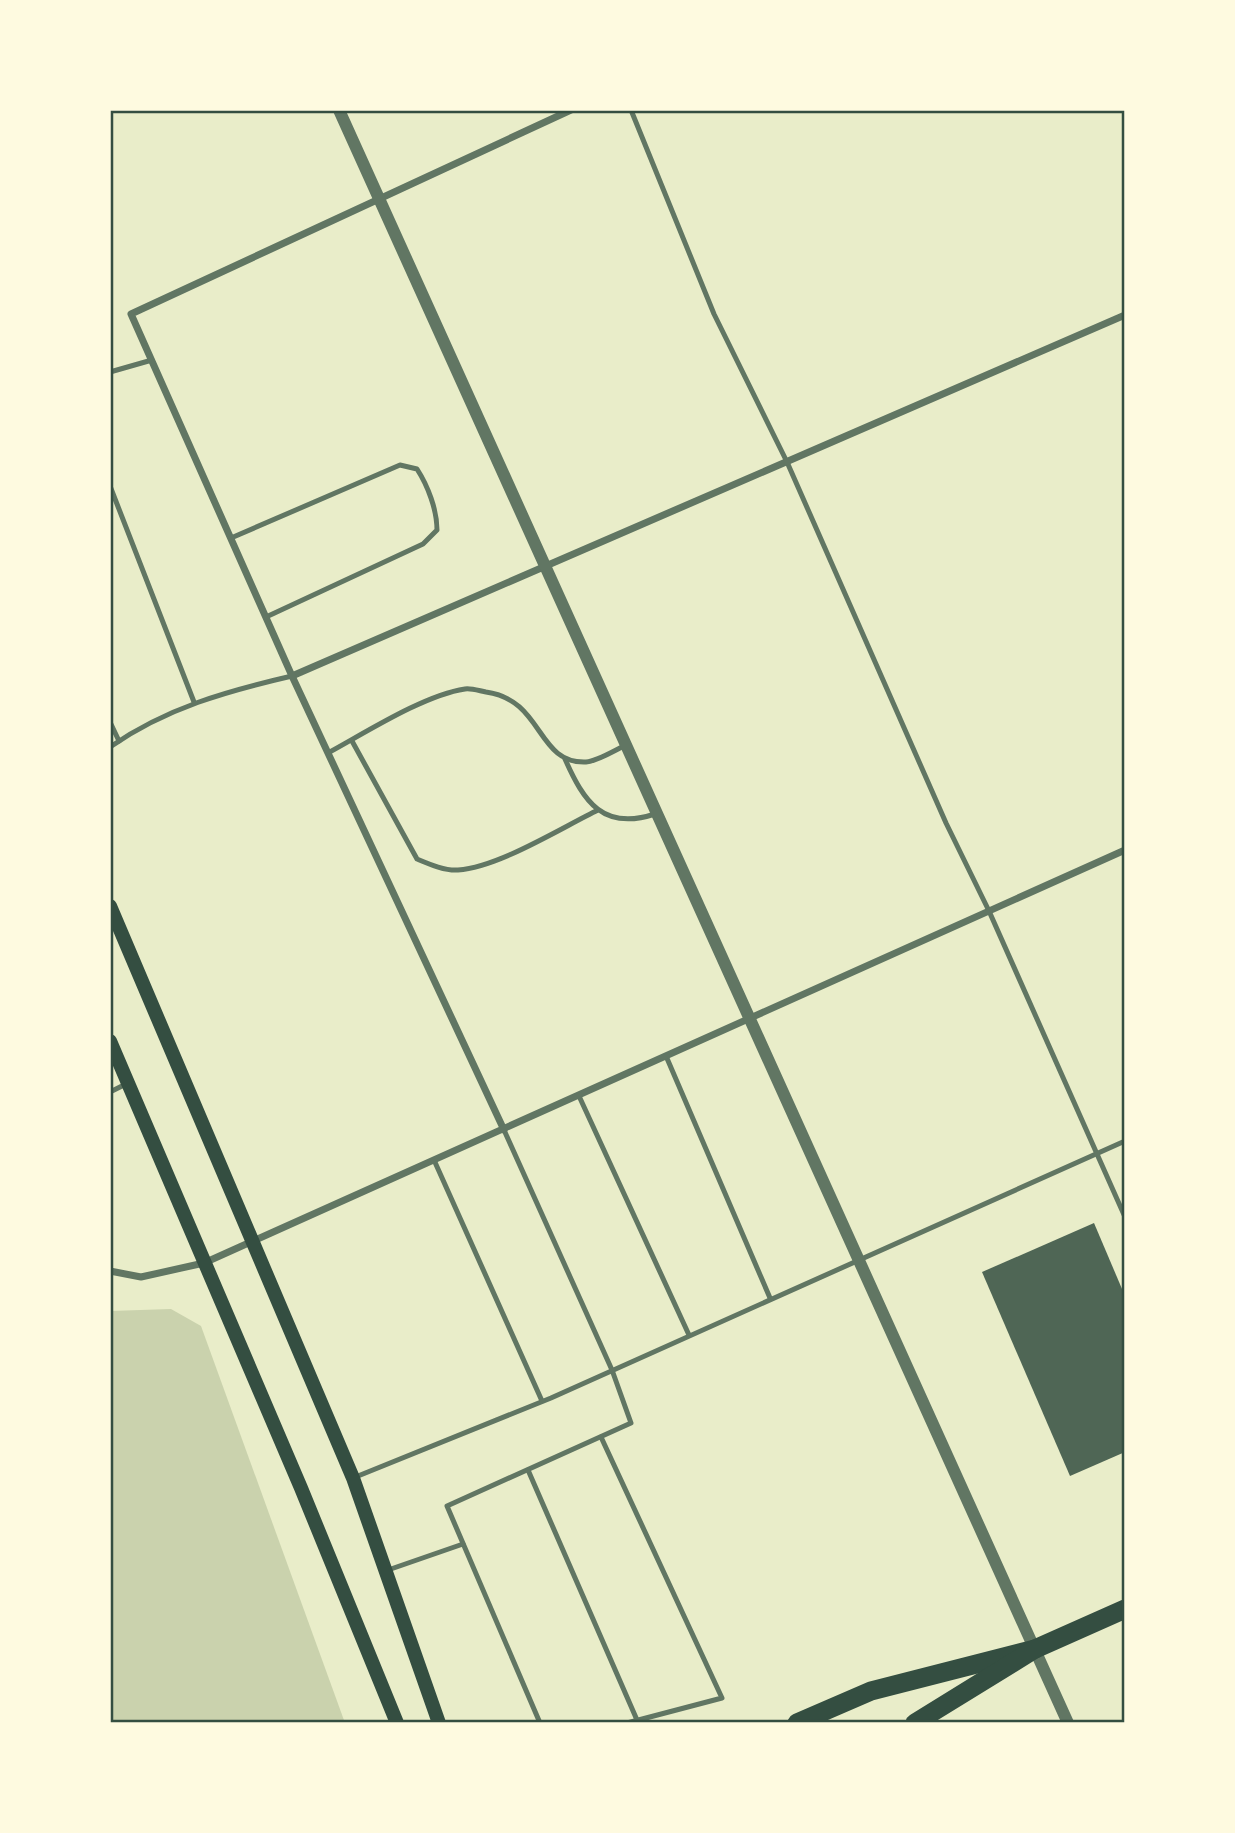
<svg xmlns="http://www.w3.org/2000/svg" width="1235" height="1833" viewBox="0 0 1235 1833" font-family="'Noto Sans',sans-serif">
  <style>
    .green { fill: #cad2ad }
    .building { fill: #4f6655 }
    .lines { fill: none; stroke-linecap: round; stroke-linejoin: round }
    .service { stroke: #617663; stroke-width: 5 }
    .minor { stroke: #617663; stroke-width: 7 }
    .tertiary { stroke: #617663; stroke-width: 12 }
    .secondary { stroke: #344e41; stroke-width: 14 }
    .trunk { stroke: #344e41; stroke-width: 19 }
    .neatline { fill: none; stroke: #344e41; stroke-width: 2.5 }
  </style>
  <rect width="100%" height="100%" fill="#e9edc9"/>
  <!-- green -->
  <path class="green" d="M171 1309 201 1326 345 1723H110V1311Z"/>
  <!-- building -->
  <path class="building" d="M1094 1223 1125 1296V1452L1070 1476 982 1272Z"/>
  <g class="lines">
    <!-- service -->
    <g class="service">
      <path d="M631 110 714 314 787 462 946 823 989 911 1125 1217"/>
      <path d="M110 372 152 360"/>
      <path d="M110 486 194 702"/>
      <path d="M231 538 400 465 417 469C428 486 437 510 437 530L423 544 266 617"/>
      <path d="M110 722 119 741"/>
      <path d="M352 741 417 859C429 864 445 871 458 870 499 867 561 828 598 810"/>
      <path d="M110 747C166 708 227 691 292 676"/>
      <path d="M328 753C365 733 424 695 465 689 471 688 480 691 486 692 544 700 536 764 586 762 598 761 615 750 626 745"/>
      <path d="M565 759C584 802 603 831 655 814"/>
      <path d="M666 1056 770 1298"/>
      <path d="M110 1092 126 1084"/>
      <path d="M579 1096 689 1335"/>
      <path d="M504 1130 612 1370 631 1423 447 1506 540 1723"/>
      <path d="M434 1160 542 1401"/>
      <path d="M601 1437 722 1698 627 1723"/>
      <path d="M528 1470 637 1720"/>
      <path d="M353 1478 551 1398 1125 1141"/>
      <path d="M388 1570 463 1544"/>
    </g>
    <!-- minor -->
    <g class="minor">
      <path d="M292 676 1125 315"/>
      <path d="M504 1130 292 676 131 314 571 110"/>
      <path d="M110 1271 141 1277 204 1263 1125 850"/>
    </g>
    <!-- tertiary -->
    <path class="tertiary" d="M339 110 1068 1723"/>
    <!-- secondary -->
    <g class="secondary">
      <path d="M110 906 353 1478 439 1723"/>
      <path d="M110 1041 301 1488 397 1723"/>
    </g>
    <!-- trunk -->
    <g class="trunk">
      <path d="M797 1723 871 1691 1035 1649"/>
      <path d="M915 1723 1035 1649 1125 1609"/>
    </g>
  </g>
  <!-- border -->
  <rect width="1235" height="1833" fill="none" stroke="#fefae0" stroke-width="224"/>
  <rect x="112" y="112" width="1011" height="1609" class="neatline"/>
</svg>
